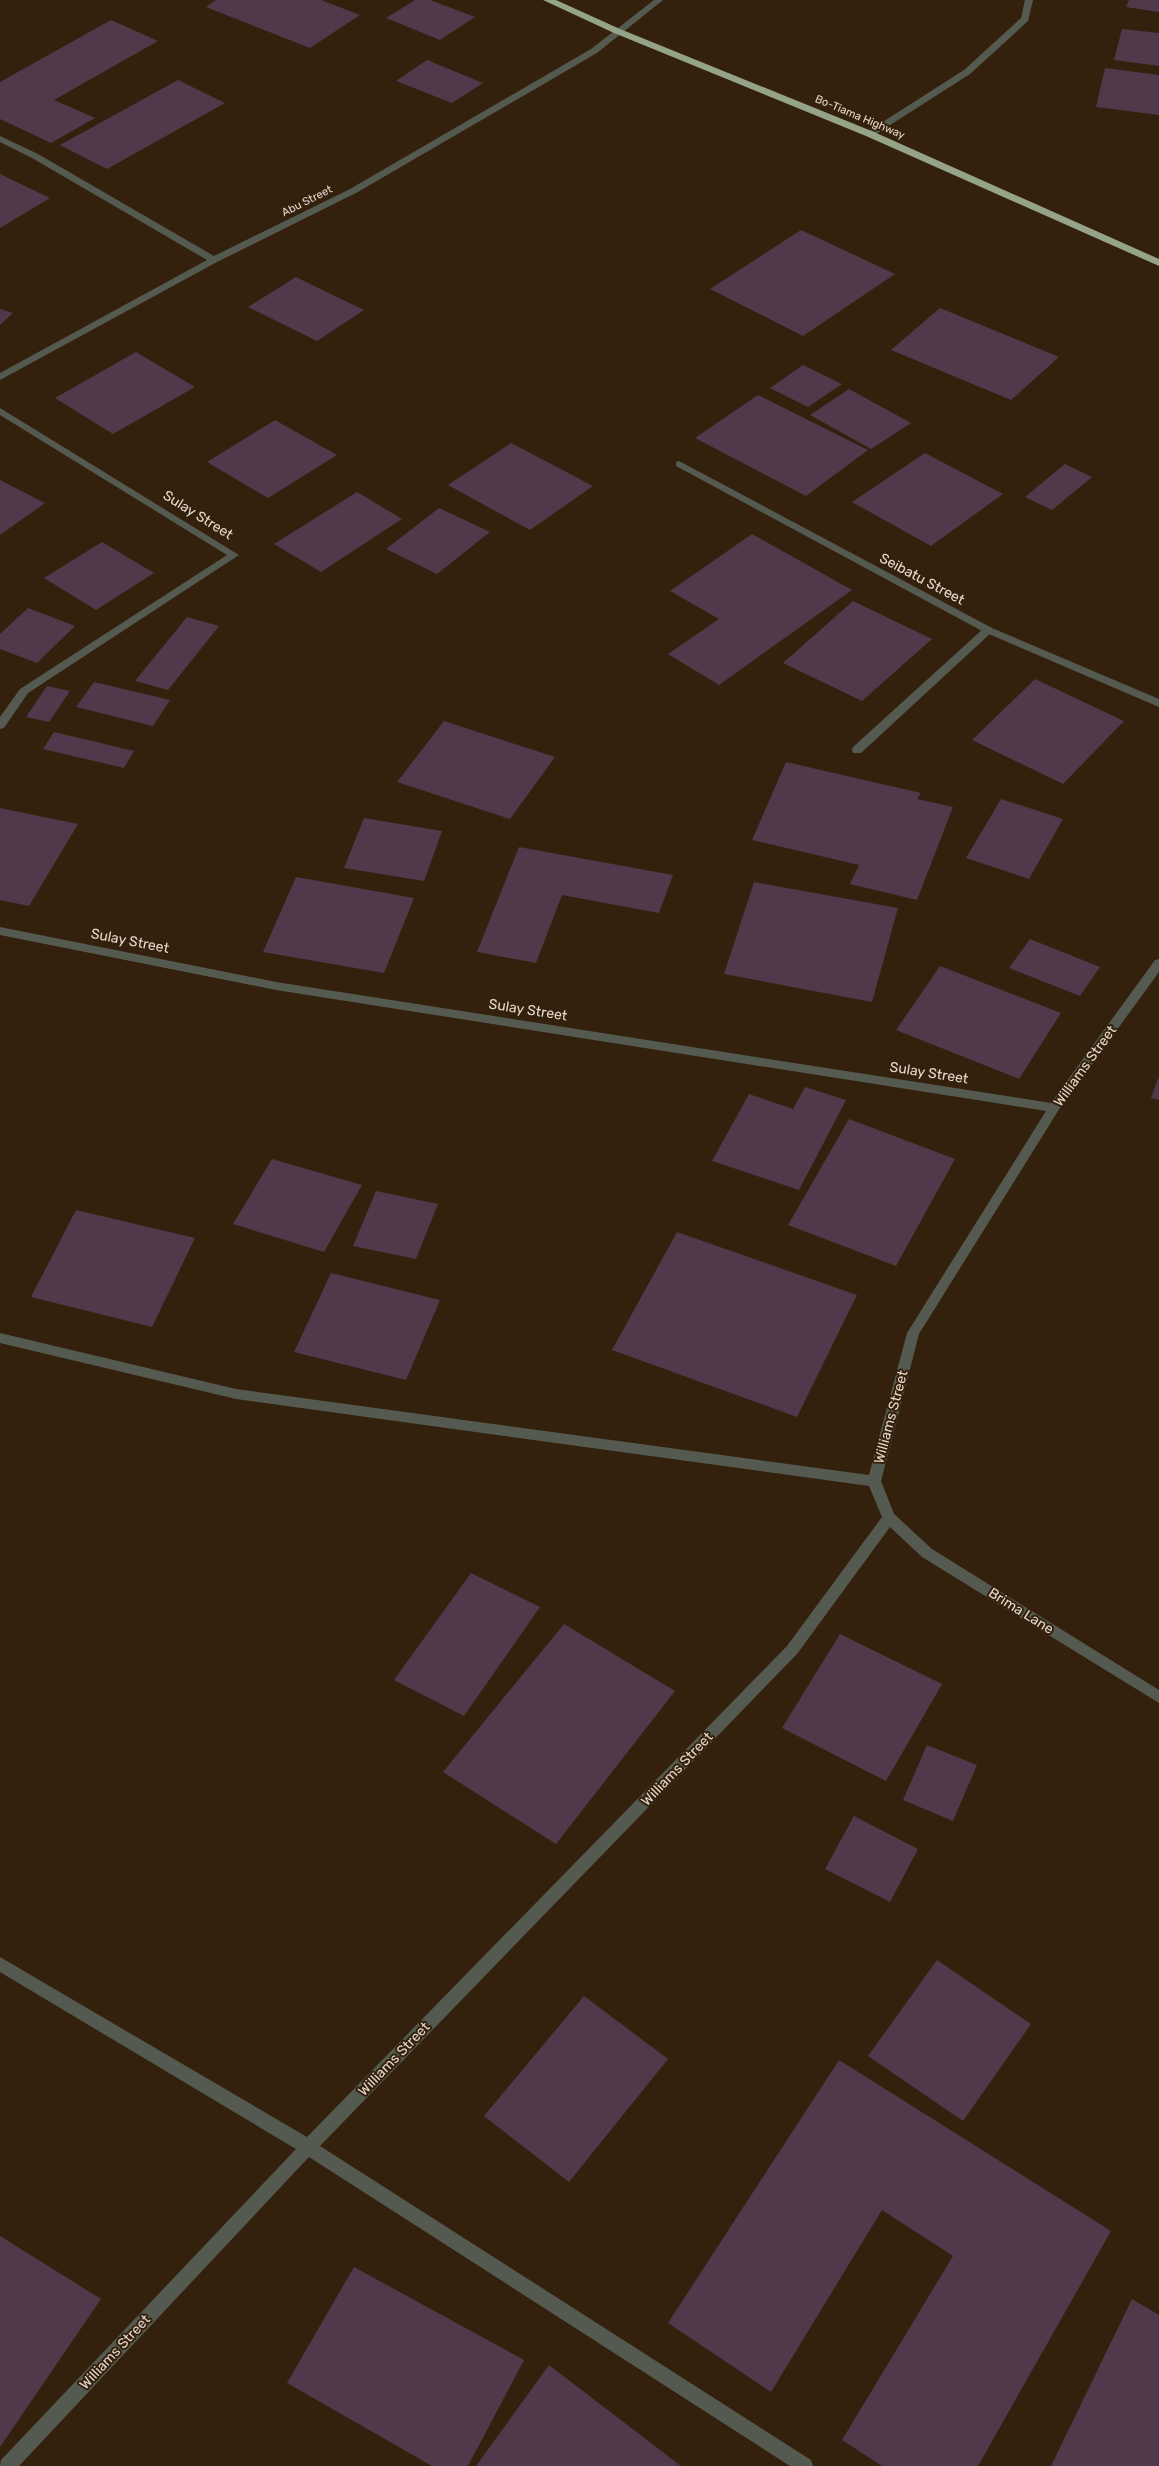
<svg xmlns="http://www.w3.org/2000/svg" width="1159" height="2466" viewBox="0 0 1159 2466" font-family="Rubik,sans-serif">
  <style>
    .building { fill: #50394a }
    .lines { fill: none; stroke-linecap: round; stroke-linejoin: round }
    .lane { fill: #545a4f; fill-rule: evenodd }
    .street { fill: #545a4f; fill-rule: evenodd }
    .highway { fill: #95a388; fill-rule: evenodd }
    .labels { text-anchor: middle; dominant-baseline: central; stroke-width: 4; stroke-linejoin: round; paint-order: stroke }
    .far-street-label { font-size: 11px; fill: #e4d8cc; stroke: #33210d }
    .street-label { font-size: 14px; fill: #e4d8cc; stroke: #33210d }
  </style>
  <rect width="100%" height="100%" fill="#33210d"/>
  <!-- building -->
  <g class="building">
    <path d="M216 0H321L360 15 310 48 206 7Z"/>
    <path d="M415 0H430L475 17 440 40 386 18Z"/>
    <path d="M1129 0H1159V12L1126 7Z"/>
    <path d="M111 20 158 41 54 100 95 118 51 143 0 119V82Z"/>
    <path d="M1122 29 1159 33V66L1114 60Z"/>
    <path d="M427 60 483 83 452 103 396 81Z"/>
    <path d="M1105 68 1159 75V115L1096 107Z"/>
    <path d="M178 80 225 103 107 169 60 145Z"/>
    <path d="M0 174 50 198 0 228Z"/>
    <path d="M801 230 895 274 803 336 710 289Z"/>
    <path d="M296 277 312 285 364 310 317 341 248 307Z"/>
    <path d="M940 308 1059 357 1011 400 891 350Z"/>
    <path d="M0 309 13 313 0 325Z"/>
    <path d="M136 352 195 387 113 434 55 398Z"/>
    <path d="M803 365 842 384 808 407 770 388Z"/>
    <path d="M849 389 911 423 871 449 810 415Z"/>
    <path d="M758 395 868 450 806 496 695 438Z"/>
    <path d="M275 420 337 455 268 498 207 462Z"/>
    <path d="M511 443 593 486 530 530 448 485Z"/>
    <path d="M925 453 1003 494 931 546 852 502Z"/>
    <path d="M1065 464 1092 477 1052 510 1025 497Z"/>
    <path d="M0 480 45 503 0 535Z"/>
    <path d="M357 492 402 519 321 572 274 544Z"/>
    <path d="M439 508 490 532 437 574 386 549Z"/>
    <path d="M752 534 852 590 719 685 668 654 719 619 670 591Z"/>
    <path d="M102 542 154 573 96 610 44 578Z"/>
    <path d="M853 601 932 639 862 701 783 663Z"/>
    <path d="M28 608 75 626 37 663 0 649V634Z"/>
    <path d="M187 617 219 626 168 690 135 681Z"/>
    <path d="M1035 679 1124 721 1063 784 972 740Z"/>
    <path d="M94 682 170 700 153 726 76 707Z"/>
    <path d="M47 686 70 691 49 722 26 717Z"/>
    <path d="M444 721 555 757 510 819 397 782Z"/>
    <path d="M54 732 92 741 134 751 124 768 43 749Z"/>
    <path d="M786 762 921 793 917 799 953 807 917 900 850 884 859 865 752 840Z"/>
    <path d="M1001 799 1063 819 1029 879 966 858Z"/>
    <path d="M0 808 78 824 29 906 0 900Z"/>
    <path d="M364 818 442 831 424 881 344 868Z"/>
    <path d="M519 847 673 875 659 913 562 895 536 963 477 952Z"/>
    <path d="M296 877 414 898 384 973 263 952Z"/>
    <path d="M754 882 898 908 872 1002 724 974Z"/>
    <path d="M1030 939 1100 967 1080 996 1009 968Z"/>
    <path d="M940 966 1061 1013 1019 1079 896 1030Z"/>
    <path d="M1159 1076V1100L1151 1098Z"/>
    <path d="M805 1087 846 1100 799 1190 712 1161 749 1094 793 1109Z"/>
    <path d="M849 1119 955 1159 896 1266 788 1225Z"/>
    <path d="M272 1159 362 1185 324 1252 233 1224Z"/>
    <path d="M376 1191 438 1204 416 1259 353 1246Z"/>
    <path d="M76 1210 195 1238 152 1327 31 1297Z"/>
    <path d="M677 1232 857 1295 797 1417 612 1350Z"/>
    <path d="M331 1273 440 1300 406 1380 294 1352Z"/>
    <path d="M471 1573 540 1607 464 1716 394 1680Z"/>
    <path d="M564 1624 675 1691 556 1844 443 1772Z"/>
    <path d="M840 1634 942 1684 886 1781 782 1728Z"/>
    <path d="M927 1745 977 1765 953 1821 903 1800Z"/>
    <path d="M854 1816 918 1849 890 1902 825 1869Z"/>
    <path d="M937 1960 1031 2024 963 2121 868 2056Z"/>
    <path d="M584 1996 668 2059 569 2182 484 2116Z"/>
    <path d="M839 2060 1111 2231 978 2466H882L842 2440 953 2256 882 2210 771 2392 668 2323Z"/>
    <path d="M0 2236 101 2299 0 2447Z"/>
    <path d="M354 2267 524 2360 468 2466H432L287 2383Z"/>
    <path d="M1132 2299 1159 2315V2466H1051Z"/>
    <path d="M549 2365 681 2466H476Z"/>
  </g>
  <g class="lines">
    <!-- lane -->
    <path class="lane" d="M988 627 992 628V632L861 753H853L852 750 853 747 984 628Z"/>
    <!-- street -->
    <g class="street">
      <path d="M654 0H663L597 53 356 193 217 262 0 380V373L207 260 32 158 0 142V136L38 154 214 256 350 189 591 49Z"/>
      <path d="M1025 0H1033L1028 21 970 74 873 136H867V132L964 70 1021 18Z"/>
      <path d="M0 408 239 555 28 693 4 728 0 729V717L20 689 227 555 0 415Z"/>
      <path d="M679 461 992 628 1159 699V707L984 632 676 466V462Z"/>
      <path d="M0 927 276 982 1051 1103 1155 960 1159 959V972L1058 1111 919 1334 881 1481 894 1514 932 1549 1159 1690V1703L922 1557 890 1527 797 1654 320 2146 811 2460 813 2466H790L309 2157 19 2466H0L1 2460 296 2149 0 1972V1957L307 2137 787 1646 882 1517 869 1486 236 1399 0 1343V1333L236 1389 869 1475 907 1333 1046 1111 276 990 0 935Z"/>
    </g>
    <!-- highway -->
    <path class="highway" d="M543 0H556L620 29 874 132 1159 259V266L866 136 614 33Z"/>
  </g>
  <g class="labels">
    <!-- far-street labels -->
    <g class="far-street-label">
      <text transform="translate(860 117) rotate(23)">Bo-Tiama Highway</text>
      <text transform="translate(307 201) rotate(-27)">Abu Street</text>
    </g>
    <!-- street labels -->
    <g class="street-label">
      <text transform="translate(198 515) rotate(32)">Sulay Street</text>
      <text transform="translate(922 579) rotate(28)">Seibatu Street</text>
      <text transform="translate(130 941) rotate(11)">Sulay Street</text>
      <text transform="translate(528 1010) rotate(9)">Sulay Street</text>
      <text transform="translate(1085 1066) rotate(-54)">Williams Street</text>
      <text transform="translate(929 1073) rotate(9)">Sulay Street</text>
      <text transform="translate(891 1417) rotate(-75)">Williams Street</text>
      <text transform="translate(1021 1611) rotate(32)">Brima Lane</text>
      <text transform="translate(677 1769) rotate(-46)">Williams Street</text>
      <text transform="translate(394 2059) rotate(-46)">Williams Street</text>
      <text transform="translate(115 2352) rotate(-47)">Williams Street</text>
    </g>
  </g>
</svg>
